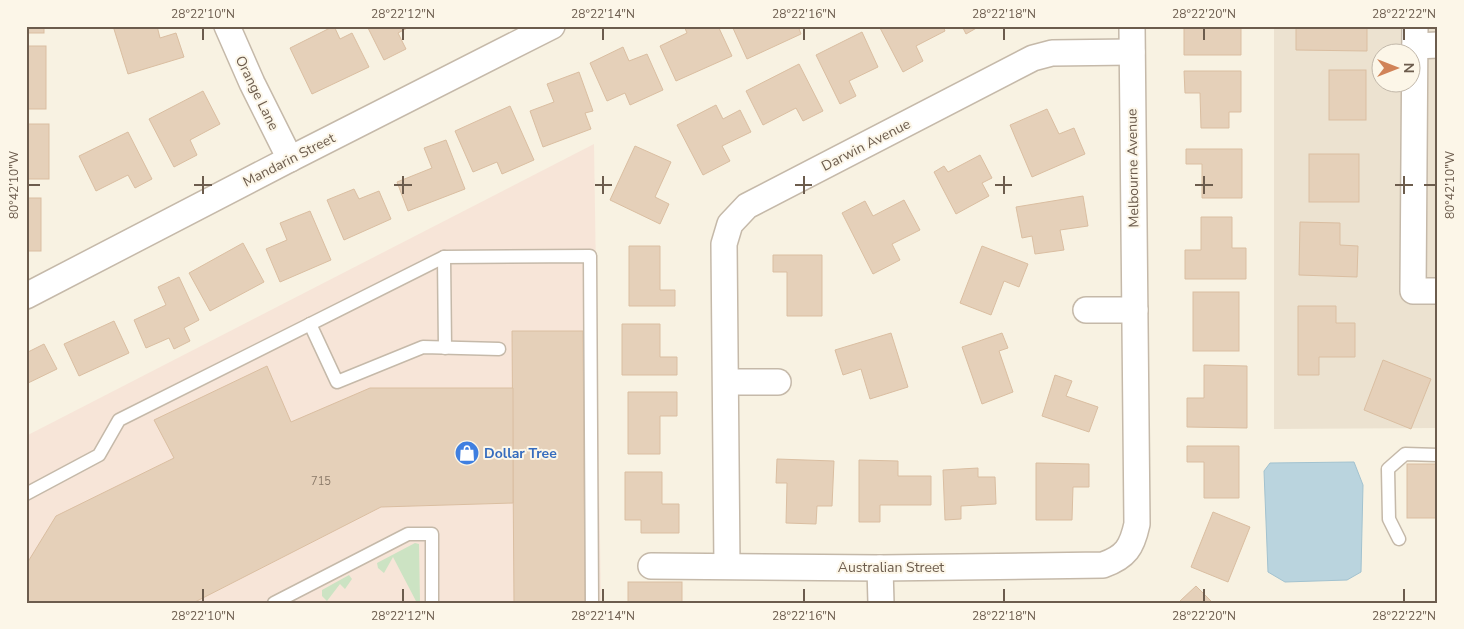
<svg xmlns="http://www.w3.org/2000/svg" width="1464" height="629" viewBox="0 0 1464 629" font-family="'Nunito Sans',sans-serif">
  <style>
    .residential { fill: #ece2d0; fill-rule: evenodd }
    .commercial { fill: #f7e5d8 }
    .green { fill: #cce3c3 }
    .water { fill: #bad4de; stroke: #a2c2cf }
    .building { fill: #e5d0b9; stroke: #dabea1 }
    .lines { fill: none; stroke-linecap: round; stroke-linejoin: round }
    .service-casing { stroke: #c5b9a9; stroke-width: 15 }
    .minor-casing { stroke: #c5b9a9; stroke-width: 28 }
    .service { stroke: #fff; stroke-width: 12 }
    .minor { stroke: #fff; stroke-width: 25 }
    .ticks { fill: none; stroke: #6c5c4d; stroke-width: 2 }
    .labels { text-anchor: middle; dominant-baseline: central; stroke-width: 4; stroke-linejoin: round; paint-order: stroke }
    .number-label { font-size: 11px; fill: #8a7968 }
    .street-label { font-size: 14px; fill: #6c5c4d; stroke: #fcf6e8 }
    .shop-label { font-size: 14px; font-weight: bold; fill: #366cbe; stroke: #fcf6e8; text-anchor: start }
    .neatline { fill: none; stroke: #6c5c4d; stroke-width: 2 }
    .ticks-label { font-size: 12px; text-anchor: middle; fill: #6c5c4d }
  </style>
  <rect width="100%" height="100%" fill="#f8f2e2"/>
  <!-- residential -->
  <path class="residential" d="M1274 26H1438V428L1274 429ZM1382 52H1412V82H1382Z"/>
  <!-- commercial -->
  <path class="commercial" d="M594 144 601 603H26V436Z"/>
  <!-- green -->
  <g class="green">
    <path d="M415 543 419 544 420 603H417L393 557 384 573 378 568 377 563Z"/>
    <path d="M349 575 352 579 345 589 340 584 327 601 322 596V590Z"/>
  </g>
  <!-- water -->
  <path class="water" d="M1354 462 1363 485 1361 572 1347 580 1285 582 1268 572 1264 471 1270 463Z"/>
  <!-- building -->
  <g class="building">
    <rect x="26" y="26" width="18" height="7"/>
    <path d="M113 26H157L160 38 176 33 184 57 128 74Z"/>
    <path d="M334 26 340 39 352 33 369 67 312 94 290 48Z"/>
    <path d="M367 26H411L398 33 406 49 384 60Z"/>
    <path d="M684 26H718L732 56 676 81 660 46 687 33Z"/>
    <path d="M732 26H798L801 34 747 59Z"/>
    <path d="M879 26H943L945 31 916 46 923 61 903 72Z"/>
    <path d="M962 26H980L966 34Z"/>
    <path d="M1201 26H1241V55H1184V28H1201Z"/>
    <path d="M1296 26H1367V51L1296 50Z"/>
    <path d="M862 32 878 67 849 81 856 96 840 104 816 55Z"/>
    <rect x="26" y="46" width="20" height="63"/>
    <path d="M623 47 629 61 647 54 663 90 630 105 625 93 607 101 590 63Z"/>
    <path d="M799 64 823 111 803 121 796 108 763 125 746 91Z"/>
    <rect x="1329" y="70" width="37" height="50"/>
    <path d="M1184 71H1241V112H1229V128H1201L1200 93H1185Z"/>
    <path d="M579 72 593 111 585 113 591 129 543 147 530 111 554 102 547 84Z"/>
    <path d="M203 91 220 124 190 140 197 155 174 167 149 119Z"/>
    <path d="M716 105 723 119 740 110 751 132 722 146 730 161 703 175 677 125Z"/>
    <path d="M510 106 534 160 502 174 497 162 473 172 455 131Z"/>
    <path d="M1047 109 1059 134 1074 128 1085 154 1032 177 1010 125Z"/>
    <rect x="26" y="124" width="23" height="55"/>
    <path d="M128 132 152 179 135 188 128 175 96 191 79 156Z"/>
    <path d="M446 140 465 189 408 211 397 182 432 168 424 148Z"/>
    <path d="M635 146 671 162 655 197 669 204 660 224 610 200Z"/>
    <path d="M1186 149H1242V198H1202V164H1186Z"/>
    <rect x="1309" y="154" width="50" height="48"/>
    <path d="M980 155 992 178 982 183 989 196 956 214 934 172 944 166 948 172Z"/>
    <path d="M354 189 359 199 379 191 391 219 344 240 327 200Z"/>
    <path d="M1083 196 1088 226 1060 230 1064 250 1035 254 1032 236 1022 238 1016 207Z"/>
    <rect x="26" y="198" width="15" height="53"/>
    <path d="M904 200 920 230 892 244 900 260 873 274 842 213 865 201 873 216Z"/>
    <path d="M310 211 331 260 280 282 266 249 287 240 280 223Z"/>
    <path d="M1201 217H1232V248H1246V279H1185V250H1201Z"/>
    <path d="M1300 222 1340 223V245L1358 246 1357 277 1299 275Z"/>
    <path d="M243 243 264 282 210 311 189 273Z"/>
    <path d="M629 246H660V290H675V306H629Z"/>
    <path d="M982 246 1028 264 1019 287 1004 281 991 315 960 303Z"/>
    <path d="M773 255H822V316H787V272H773Z"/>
    <path d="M179 277 199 320 184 328 190 341 174 349 169 338 146 348 134 320 166 305 158 287Z"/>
    <rect x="1193" y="292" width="46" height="59"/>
    <path d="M1298 306H1336V323H1355V357H1319V375H1298Z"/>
    <path d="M114 321 129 353 79 376 64 344Z"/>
    <path d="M622 324H660V357H677V375H622Z"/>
    <path d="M512 331H583L585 603H514Z"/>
    <path d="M891 333 908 387 870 399 861 369 843 375 835 350Z"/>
    <path d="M1002 333 1008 348 999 351 1013 392 982 404 962 347Z"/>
    <path d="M44 344 57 369 26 384V353Z"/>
    <path d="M1383 360 1431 379 1411 429 1364 410Z"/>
    <path d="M1204 365 1247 366V428L1187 427V398H1204Z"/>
    <path d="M267 366 291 422 370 388H513V503L381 507 193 603H26V565L56 516 174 458 154 420Z"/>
    <path d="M1055 375 1072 381 1066 396 1098 407 1089 432 1042 416Z"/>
    <path d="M628 392H677V416H660V454H628Z"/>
    <path d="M1187 446H1239V498H1204V462H1187Z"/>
    <path d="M777 459 834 461 832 506H817L816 524 786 523 787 483H776Z"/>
    <path d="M859 460 898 461V476H931V505H880V522H859Z"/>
    <path d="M1036 463 1089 464V487H1073L1072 520H1036Z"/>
    <rect x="1407" y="464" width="31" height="54"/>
    <path d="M978 468V477H995L996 504 961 506V519L945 520 943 470Z"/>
    <path d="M625 472H662V504H679V533H641V520H625Z"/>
    <path d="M1213 512 1250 527 1228 582 1191 567Z"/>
    <rect x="628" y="582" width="54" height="21"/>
    <path d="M1196 586 1213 603H1182L1180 601Z"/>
  </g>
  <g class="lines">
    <defs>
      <g id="service">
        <path d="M444 257 445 348"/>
        <path d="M310 324 337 382 423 347 499 349"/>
        <path d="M26 494 99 455 119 420 444 257 590 256 592 603"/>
        <path d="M1399 539 1389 519 1388 469 1405 454 1438 455"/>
        <path d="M274 603 408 534H432V603"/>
      </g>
      <g id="minor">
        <path d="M227 26 252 83 290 159"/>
        <path d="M1415 26 1413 291H1438"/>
        <path d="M1415 46 1438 45"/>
        <path d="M26 296 290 159 552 26"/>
        <path d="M1086 310H1135"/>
        <path d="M726 382H778"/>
        <path d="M651 566 880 568 1103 565C1126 557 1132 547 1137 524L1132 26"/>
        <path d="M727 566 724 244 730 224 747 206 1033 58 1052 53 1132 52"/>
        <path d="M880 568 881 603"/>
      </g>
    </defs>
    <!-- service casing -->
    <use href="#service" class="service-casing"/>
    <!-- minor casing -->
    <use href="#minor" class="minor-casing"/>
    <!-- service -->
    <use href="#service" class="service"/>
    <!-- minor -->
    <use href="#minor" class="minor"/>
  </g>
  <!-- ticks -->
  <path class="ticks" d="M203 28V40M403 28V40M603 28V40M804 28V40M1004 28V40M1204 28V40M1404 28V40M203 176V194M403 176V194M603 176V194M804 176V194M1004 176V194M1204 176V194M1404 176V194M28 185H40M194 185H212M394 185H412M595 185H612M795 185H812M995 185H1012M1195 185H1213M1395 185H1413M1424 185H1436M203 589V602M403 589V602M603 589V602M804 589V602M1004 589V602M1204 589V602M1404 589V602"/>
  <!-- icons -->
  <defs>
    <symbol id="shop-disc" viewBox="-11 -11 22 22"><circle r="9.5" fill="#3f7fe0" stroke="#fcf6e8"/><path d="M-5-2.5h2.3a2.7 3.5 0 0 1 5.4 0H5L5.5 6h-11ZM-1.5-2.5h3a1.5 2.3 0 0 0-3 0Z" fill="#fff"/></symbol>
  </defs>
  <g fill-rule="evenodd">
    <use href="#shop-disc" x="453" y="439" width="28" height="28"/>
  </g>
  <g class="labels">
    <!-- number labels -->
    <g class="number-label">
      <text x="321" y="481">715</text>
    </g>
    <!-- street labels -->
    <g class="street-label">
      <text transform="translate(257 93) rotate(64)">Orange Lane</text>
      <text transform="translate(866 145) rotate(-27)">Darwin Avenue</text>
      <text transform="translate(289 160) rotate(-27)">Mandarin Street</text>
      <text transform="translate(1133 168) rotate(-91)">Melbourne Avenue</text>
      <text x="891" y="567">Australian Street</text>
    </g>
    <!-- shop labels -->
    <g class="shop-label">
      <text x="484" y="453">Dollar Tree</text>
    </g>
  </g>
  <!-- border -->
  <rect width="1464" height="629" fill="none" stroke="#fcf6e8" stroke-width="55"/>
  <!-- north arrow -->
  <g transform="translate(1396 68) rotate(90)"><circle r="24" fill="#fcf6e8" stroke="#c2b8aa"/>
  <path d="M0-4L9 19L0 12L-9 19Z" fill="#d18358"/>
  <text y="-8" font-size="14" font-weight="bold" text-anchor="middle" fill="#6c5c4d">N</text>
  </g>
  <rect x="28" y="28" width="1408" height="574" class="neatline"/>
  <g class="ticks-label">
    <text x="203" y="18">28°22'10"N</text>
    <text x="403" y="18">28°22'12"N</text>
    <text x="603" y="18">28°22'14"N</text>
    <text x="804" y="18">28°22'16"N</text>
    <text x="1004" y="18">28°22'18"N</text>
    <text x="1204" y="18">28°22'20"N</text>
    <text x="1404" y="18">28°22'22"N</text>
    <text transform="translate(1450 185) rotate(-90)" y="4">80°42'10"W</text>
    <text transform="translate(14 185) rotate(-90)" y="4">80°42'10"W</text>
    <text x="203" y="620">28°22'10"N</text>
    <text x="403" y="620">28°22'12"N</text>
    <text x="603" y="620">28°22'14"N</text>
    <text x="804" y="620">28°22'16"N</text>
    <text x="1004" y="620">28°22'18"N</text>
    <text x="1204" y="620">28°22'20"N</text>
    <text x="1404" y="620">28°22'22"N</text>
  </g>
</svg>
